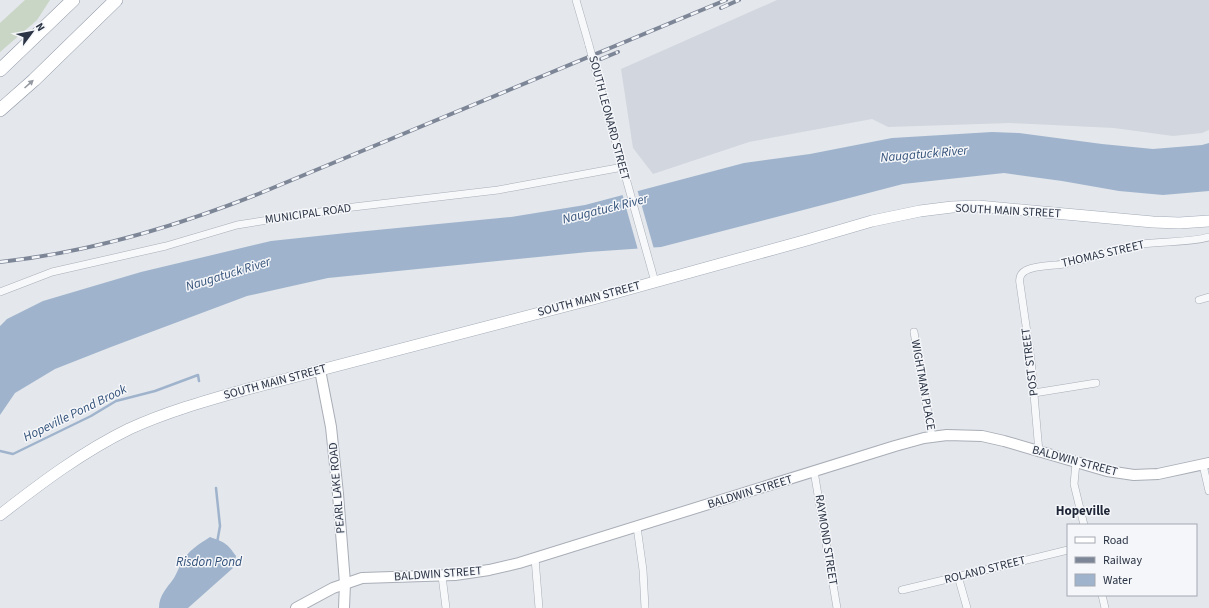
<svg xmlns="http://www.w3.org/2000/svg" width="1209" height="608" viewBox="0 0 1209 608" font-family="'Source Sans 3',sans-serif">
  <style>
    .built { fill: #d2d6de }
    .green { fill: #c9d6c5 }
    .water { fill: #9fb4cc }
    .pier { fill: #e4e7ec }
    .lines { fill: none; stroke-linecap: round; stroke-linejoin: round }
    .stream { stroke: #9fb4cc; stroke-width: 2.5 }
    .street-casing { stroke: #a9aeb7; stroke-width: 8 }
    .secondary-casing { stroke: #a9aeb7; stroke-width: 12 }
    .primary-casing { stroke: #a3abb8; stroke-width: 12 }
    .highway-casing { stroke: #8b94a3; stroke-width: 14 }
    .street { stroke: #f7f8fa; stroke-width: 7 }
    .secondary { stroke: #fff; stroke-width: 10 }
    .primary { stroke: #fff; stroke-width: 11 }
    .highway { stroke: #fff; stroke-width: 13 }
    .rail-casing { stroke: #7d8696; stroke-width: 4 }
    .rail { stroke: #f4f6f9; stroke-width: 2.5; stroke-dasharray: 8; stroke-linecap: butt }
    .street-bridge-casing { stroke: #a9aeb7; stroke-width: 8; stroke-linecap: butt }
    .street-bridge { stroke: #f7f8fa; stroke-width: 7 }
    .oneway { fill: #959aa2 }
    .labels { text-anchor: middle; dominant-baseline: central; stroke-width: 3; stroke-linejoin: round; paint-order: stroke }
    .street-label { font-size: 12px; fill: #2b3445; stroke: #f4f6f9 }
    .water-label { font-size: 13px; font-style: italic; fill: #34527a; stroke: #f4f6f9 }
    .neighbourhood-label { font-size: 13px; font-weight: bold; fill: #1d2536; stroke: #f4f6f9 }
  </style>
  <rect width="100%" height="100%" fill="#e4e7ec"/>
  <!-- built -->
  <path class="built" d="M777 0H1209V130L1202 133 1173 136 1114 128 1010 123 888 127 872 119 749 142 653 174 633 148 621 69Z"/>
  <!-- green -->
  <path class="green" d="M25 0H50L37 20 0 52V23Z"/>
  <!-- water -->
  <g class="water">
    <path d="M992 132 1019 133 1102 144 1153 149 1202 145 1209 143V191L1163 195 1119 191 1062 181 1004 173 903 184 661 247 588 252 328 278 247 296 111 347 55 369 15 393 0 415V326L7 319 43 301 141 272 271 241 346 233 511 217 585 205 744 163 810 154 892 138Z"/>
    <path d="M210 537C224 542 227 543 236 556L233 568 188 608H159C159 595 167 588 174 578 177 573 179 567 182 562 188 551 199 544 210 537Z"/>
  </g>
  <!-- pier -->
  <path class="pier" d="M637 189 654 249 638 250 622 193Z"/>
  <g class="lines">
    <!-- stream -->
    <g class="stream">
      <path d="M0 451 13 454 91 416 116 401 155 391 198 375 199 381"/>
      <path d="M216 488 220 526 217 543"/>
    </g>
    <defs>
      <g id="street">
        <path d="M576 0 589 45"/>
        <path d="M594 64 655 282"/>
        <path d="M0 292 52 272 166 246 237 225 345 208 498 190 623 167"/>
        <path d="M1199 300 1209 297"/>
        <path d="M914 332 932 437"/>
        <path d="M1034 393 1096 383"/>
        <path d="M1039 452 1031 360 1020 284C1019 279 1020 274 1025 271 1034 265 1054 266 1064 264 1091 258 1116 249 1142 244 1165 241 1187 243 1209 237"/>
        <path d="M1076 463 1074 484 1084 525"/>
        <path d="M1203 465 1209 491"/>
        <path d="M814 471 837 608"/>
        <path d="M637 527 643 570 645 608"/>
        <path d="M535 558 539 608"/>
        <path d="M442 576 446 608"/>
        <path d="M958 576 967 608"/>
        <path d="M902 590 1068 550"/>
        <path d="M1102 595 1105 608"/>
      </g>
      <g id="secondary">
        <path d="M320 370 331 427 338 494 345 583 344 608"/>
        <path d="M296 608 333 588 362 578 455 575 489 570 519 563 895 446 924 438 947 435 982 436 1004 441 1107 471 1134 475 1158 474 1209 463"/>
      </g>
      <path id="primary" d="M0 515C41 483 82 452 129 429 166 412 205 401 244 390L593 299 807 240 872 221 920 211 952 207 978 206 1153 222 1179 223 1209 221"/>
      <g id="highway">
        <path d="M0 70 73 0"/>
        <path d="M0 110 34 80 116 0"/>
      </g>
    </defs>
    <!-- street casing -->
    <use href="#street" class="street-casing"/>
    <!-- secondary casing -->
    <use href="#secondary" class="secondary-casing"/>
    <!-- primary casing -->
    <use href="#primary" class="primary-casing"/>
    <!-- highway casing -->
    <use href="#highway" class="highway-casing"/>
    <!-- street -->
    <use href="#street" class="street"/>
    <!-- secondary -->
    <use href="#secondary" class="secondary"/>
    <!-- primary -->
    <use href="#primary" class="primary"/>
    <!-- highway -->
    <use href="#highway" class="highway"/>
    <defs>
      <g id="rail">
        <path d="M721 8 739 0"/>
        <path d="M601 59 618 52"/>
        <path d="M0 262C91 252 178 226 263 192L726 0"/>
      </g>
    </defs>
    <!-- rail casing -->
    <use href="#rail" class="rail-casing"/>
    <!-- rail -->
    <use href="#rail" class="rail"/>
    <defs>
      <path id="street-bridge" d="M589 45 594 64"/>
    </defs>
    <!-- street-bridge casing -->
    <use href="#street-bridge" class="street-bridge-casing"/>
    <!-- street-bridge -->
    <use href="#street-bridge" class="street-bridge"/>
  </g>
  <!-- one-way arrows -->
  <defs><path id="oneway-solid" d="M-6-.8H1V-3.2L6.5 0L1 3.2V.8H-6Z"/></defs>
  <use class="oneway" href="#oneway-solid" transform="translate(29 84) rotate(-42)"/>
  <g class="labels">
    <!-- street labels -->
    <g class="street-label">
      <text transform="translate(609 118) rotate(75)">SOUTH LEONARD STREET</text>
      <text transform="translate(1008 211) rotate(3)">SOUTH MAIN STREET</text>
      <text transform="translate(308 214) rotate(-8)">MUNICIPAL ROAD</text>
      <text transform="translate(1103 254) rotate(-13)">THOMAS STREET</text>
      <text transform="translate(589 299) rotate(-15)">SOUTH MAIN STREET</text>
      <text transform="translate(1030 362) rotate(-97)">POST STREET</text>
      <text transform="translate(275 382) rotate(-15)">SOUTH MAIN STREET</text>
      <text transform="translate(923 385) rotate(80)">WIGHTMAN PLACE</text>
      <text transform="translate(1075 461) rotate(15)">BALDWIN STREET</text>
      <text transform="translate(337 488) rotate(-95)">PEARL LAKE ROAD</text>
      <text transform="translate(750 492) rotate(-17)">BALDWIN STREET</text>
      <text transform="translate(826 540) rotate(81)">RAYMOND STREET</text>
      <text transform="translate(985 570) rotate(-14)">ROLAND STREET</text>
      <text transform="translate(438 574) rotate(-4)">BALDWIN STREET</text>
    </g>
    <!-- water labels -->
    <g class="water-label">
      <text transform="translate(924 154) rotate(-5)">Naugatuck River</text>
      <text transform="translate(605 209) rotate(-14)">Naugatuck River</text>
      <text transform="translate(228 274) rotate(-17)">Naugatuck River</text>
      <text transform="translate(75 413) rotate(-26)">Hopeville Pond Brook</text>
      <text x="209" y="562">Risdon Pond</text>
    </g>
    <!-- neighbourhood labels -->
    <g class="neighbourhood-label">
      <text x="1083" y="511">Hopeville</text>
    </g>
  </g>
  <!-- legend -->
  <rect x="1067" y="524" width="130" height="72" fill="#f4f6f9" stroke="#a4a8b1"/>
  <rect x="1075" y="537" width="20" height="6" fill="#ffffff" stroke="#a4a8b1"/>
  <text x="1103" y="544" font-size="12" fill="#2b3445">Road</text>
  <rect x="1075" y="557" width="20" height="6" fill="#7d8696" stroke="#a4a8b1"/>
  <text x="1103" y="564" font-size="12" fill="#2b3445">Railway</text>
  <rect x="1075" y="574" width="20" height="12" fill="#9fb4cc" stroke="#a4a8b1"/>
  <text x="1103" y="584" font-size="12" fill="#2b3445">Water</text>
  <!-- north arrow -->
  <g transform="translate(32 32) rotate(58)" stroke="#f4f6f9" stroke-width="3" paint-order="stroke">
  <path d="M0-3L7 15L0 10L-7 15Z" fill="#2b3445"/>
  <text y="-6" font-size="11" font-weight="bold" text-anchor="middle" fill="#2b3445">N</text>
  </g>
</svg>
